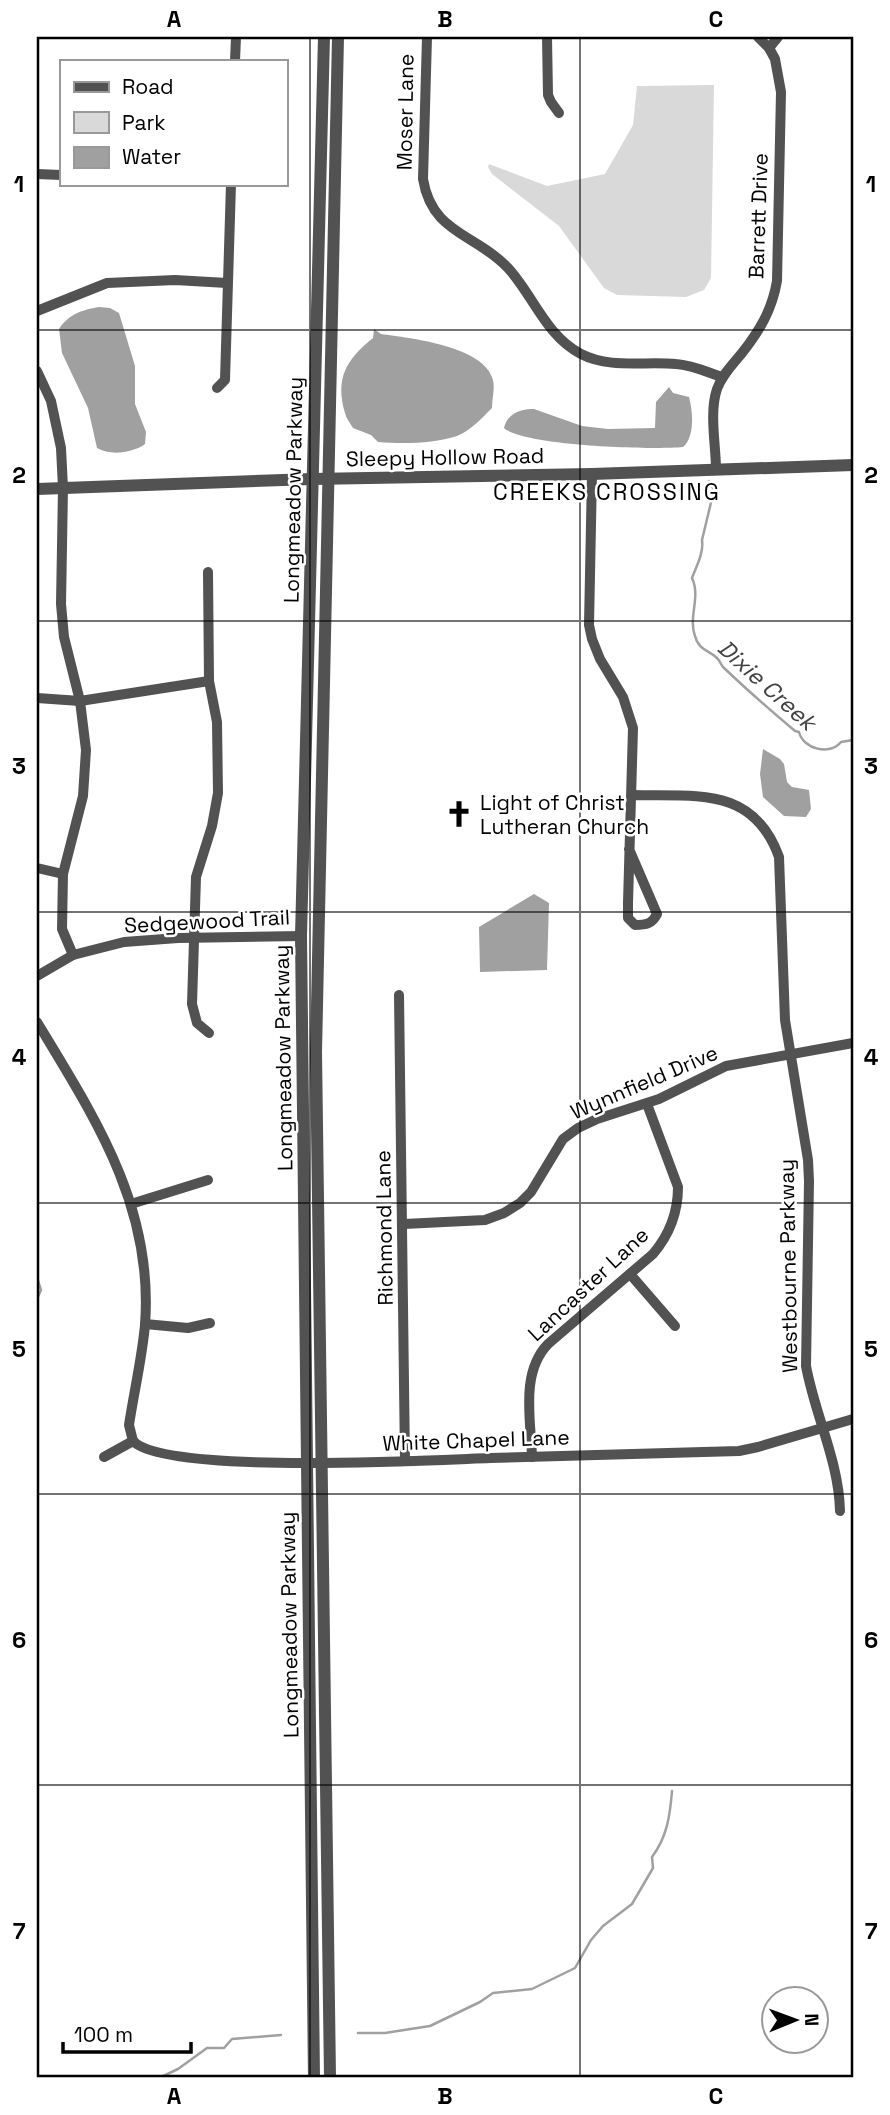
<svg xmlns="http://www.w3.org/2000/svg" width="890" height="2115" viewBox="0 0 890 2115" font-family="'Space Grotesk',sans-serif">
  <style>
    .green { fill: #d9d9d9 }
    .water { fill: #a0a0a0 }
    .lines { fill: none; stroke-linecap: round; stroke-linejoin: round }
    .stream { stroke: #a0a0a0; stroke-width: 2.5 }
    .minor { stroke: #525252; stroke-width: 10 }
    .tertiary { stroke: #525252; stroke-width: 12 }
    .grid { fill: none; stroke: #000; stroke-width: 2; stroke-opacity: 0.55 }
    .labels { text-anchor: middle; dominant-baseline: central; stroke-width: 5; stroke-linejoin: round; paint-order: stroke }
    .street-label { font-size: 21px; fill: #000; stroke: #fff }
    .poi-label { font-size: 21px; fill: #000; stroke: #fff; text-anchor: start }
    .neighbourhood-label { font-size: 23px; letter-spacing: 2px; fill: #000; stroke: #fff }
    .water-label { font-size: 23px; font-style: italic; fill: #414141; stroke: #fff }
    .neatline { fill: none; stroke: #000; stroke-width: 2.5 }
    .grid-label { font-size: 23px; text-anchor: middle; font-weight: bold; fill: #000 }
  </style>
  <rect width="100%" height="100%" fill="#fff"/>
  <!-- green -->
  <path class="green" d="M714 85 711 278 704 290 686 297 617 295 604 288 559 226 492 174 488 167 489 164 547 186 605 174 633 125 637 86Z"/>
  <!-- water -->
  <g class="water">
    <path d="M99 307 110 308 119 313 135 366V404L146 432 145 444C133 453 110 456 97 448L88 408 62 353 59 329C69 314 82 310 99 307Z"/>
    <path d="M374 329 381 334C409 338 485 346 493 380 495 388 492 399 492 408 482 418 470 431 457 436 433 444 402 444 378 442L371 435 353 428C350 423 346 418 345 413 335 378 346 360 373 338Z"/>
    <path d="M669 387 673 393 689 397C693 411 695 437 683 447 653 450 524 446 504 428 507 414 521 408 534 409L582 426 608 429 655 428 656 402Z"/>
    <path d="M763 749 780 759 784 764 787 782 792 787 809 790 811 809 806 817 784 816 763 797 760 774Z"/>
    <path d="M534 894 549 903 547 970 480 972 479 927Z"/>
  </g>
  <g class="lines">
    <!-- stream -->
    <g class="stream">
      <path d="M709 481 714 490 702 540C704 553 696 567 692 578 701 597 688 617 695 636 699 651 709 650 717 658 719 660 721 664 723 667 746 689 770 710 795 731L799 732C803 749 830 756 841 742L853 740"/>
      <path d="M37 1278 41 1290 37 1299"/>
      <path d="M358 2033H385L430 2026 480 2002 493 1993 532 1989 575 1968 591 1940 603 1926 632 1904 653 1868 652 1857C667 1837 670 1816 672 1791"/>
      <path d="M159 2078 178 2069 207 2048H224L232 2039 281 2035"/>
    </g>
    <!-- minor -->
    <g class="minor">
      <path d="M427 37 423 179C432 234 475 233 508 268 533 295 546 336 581 354 610 369 644 361 676 364 692 365 707 372 722 377"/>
      <path d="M547 37 548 95 551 102 559 113"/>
      <path d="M769 48 778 37"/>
      <path d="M235 61 236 37"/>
      <path d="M37 174 61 175"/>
      <path d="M37 311 107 283 175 280 227 283"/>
      <path d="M37 371 51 401 61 448 63 488 61 604 64 637 80 701 86 750 83 796 63 874 62 929 73 955"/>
      <path d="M217 388 225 380 231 184"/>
      <path d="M716 470C716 445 709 413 717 389 722 375 733 364 742 353 760 330 772 310 777 281L781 92 775 59 769 48 758 37"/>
      <path d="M592 474 589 625 592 639 600 659 623 697 633 728 628 903V918L635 925C646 925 652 924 657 914L629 849"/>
      <path d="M208 572 209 681 217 722 218 793 212 826 196 877 192 1004 197 1023 209 1033"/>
      <path d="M37 698 80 701 209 681"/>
      <path d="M632 795C695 797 753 785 779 857L785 1020 808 1160 809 1181 806 1366C815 1415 839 1462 840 1511"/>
      <path d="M37 868 63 874"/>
      <path d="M37 976 73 955 124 942 178 938 301 936"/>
      <path d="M399 995 405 1461"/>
      <path d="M37 1022C95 1118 154 1207 145 1325 142 1358 134 1392 129 1425L133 1441"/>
      <path d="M131 1204 208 1180"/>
      <path d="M404 1224 485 1220 504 1213 520 1203 531 1192 563 1139 578 1128 597 1119 659 1099 726 1066 853 1043"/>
      <path d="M630 1274 675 1326"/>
      <path d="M145 1324 188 1328 210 1323"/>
      <path d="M133 1441C166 1475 432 1460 490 1458 573 1456 656 1453 739 1451L758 1447 853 1419"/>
      <path d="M104 1457 133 1441"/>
      <path d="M532 1457C531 1420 520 1373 548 1344L653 1254C670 1234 678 1213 678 1187L647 1104"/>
    </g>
    <!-- tertiary -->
    <g class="tertiary">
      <path d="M37 489 312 479 592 474 853 465"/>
      <path d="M314 2078 301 936 324 37"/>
      <path d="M330 2078 316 1052 338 37"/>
    </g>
  </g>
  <!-- grid -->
  <path class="grid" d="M310 37V2078M580 37V2078M37 330H853M37 621H853M37 912H853M37 1203H853M37 1494H853M37 1785H853"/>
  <!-- icons -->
  <defs>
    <symbol id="church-bare" viewBox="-9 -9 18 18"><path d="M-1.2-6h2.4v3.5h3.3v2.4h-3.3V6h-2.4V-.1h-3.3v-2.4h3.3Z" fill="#000" stroke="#fff" stroke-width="2.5" paint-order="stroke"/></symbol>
  </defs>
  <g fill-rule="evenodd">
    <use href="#church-bare" x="440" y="795" width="38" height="38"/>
  </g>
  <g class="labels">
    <!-- street labels -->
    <g class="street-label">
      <text transform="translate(405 112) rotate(-89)">Moser Lane</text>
      <text transform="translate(758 216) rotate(-88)">Barrett Drive</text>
      <text transform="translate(445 457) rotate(-1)">Sleepy Hollow Road</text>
      <text transform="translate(293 490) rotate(-89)">Longmeadow Parkway</text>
      <text transform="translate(207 921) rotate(-3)">Sedgewood Trail</text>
      <text transform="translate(283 1058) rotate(-91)">Longmeadow Parkway</text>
      <text transform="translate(644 1082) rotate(-23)">Wynnfield Drive</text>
      <text transform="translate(384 1228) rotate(-91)">Richmond Lane</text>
      <text transform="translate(788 1266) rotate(-91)">Westbourne Parkway</text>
      <text transform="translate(588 1284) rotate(-43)">Lancaster Lane</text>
      <text transform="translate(476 1440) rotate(-2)">White Chapel Lane</text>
      <text transform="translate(289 1625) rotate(-91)">Longmeadow Parkway</text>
    </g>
    <!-- poi labels -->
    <g class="poi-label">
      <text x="480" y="802">Light of Christ<tspan x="480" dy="24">Lutheran Church</tspan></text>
    </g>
    <!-- neighbourhood labels -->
    <g class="neighbourhood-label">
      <text x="607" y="492">CREEKS CROSSING</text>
    </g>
    <!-- water labels -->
    <g class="water-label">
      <text transform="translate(767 685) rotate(42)">Dixie Creek</text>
    </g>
  </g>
  <!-- border -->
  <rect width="890" height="2115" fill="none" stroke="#ffffff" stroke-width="77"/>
  <!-- legend -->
  <rect x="60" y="60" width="228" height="126" fill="#ffffff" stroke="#999999" stroke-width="2"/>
  <rect x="74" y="82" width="35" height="10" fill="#525252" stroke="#999999" stroke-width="2"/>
  <text x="122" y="94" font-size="21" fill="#000000">Road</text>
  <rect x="74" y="112" width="35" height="21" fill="#d9d9d9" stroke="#999999" stroke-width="2"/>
  <text x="122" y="130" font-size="21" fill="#000000">Park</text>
  <rect x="74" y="147" width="35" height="21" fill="#a0a0a0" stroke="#999999" stroke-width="2"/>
  <text x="122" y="164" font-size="21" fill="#000000">Water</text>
  <!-- north arrow -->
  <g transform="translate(795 2020) rotate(89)"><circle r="33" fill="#ffffff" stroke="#999999" stroke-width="2"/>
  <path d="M0-5L12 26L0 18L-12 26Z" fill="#000000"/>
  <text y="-10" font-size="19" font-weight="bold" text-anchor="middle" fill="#000000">N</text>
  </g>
  <!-- scale -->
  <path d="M63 2042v10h128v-10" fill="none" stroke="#000000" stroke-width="3.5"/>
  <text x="74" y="2042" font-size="21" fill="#000000" stroke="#ffffff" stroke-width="5" paint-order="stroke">100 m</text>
  <rect x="38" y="38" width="814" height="2038" class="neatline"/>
  <g class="grid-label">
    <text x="174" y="27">A</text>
    <text x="445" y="27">B</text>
    <text x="716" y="27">C</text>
    <text x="19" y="192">1</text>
    <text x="871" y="192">1</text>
    <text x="19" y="483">2</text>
    <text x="871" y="483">2</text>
    <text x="19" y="774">3</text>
    <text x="871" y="774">3</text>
    <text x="19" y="1065">4</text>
    <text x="871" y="1065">4</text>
    <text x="19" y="1357">5</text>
    <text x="871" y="1357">5</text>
    <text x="19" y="1648">6</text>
    <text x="871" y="1648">6</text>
    <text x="19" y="1939">7</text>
    <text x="871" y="1939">7</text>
    <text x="174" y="2104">A</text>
    <text x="445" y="2104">B</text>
    <text x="716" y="2104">C</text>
  </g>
</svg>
